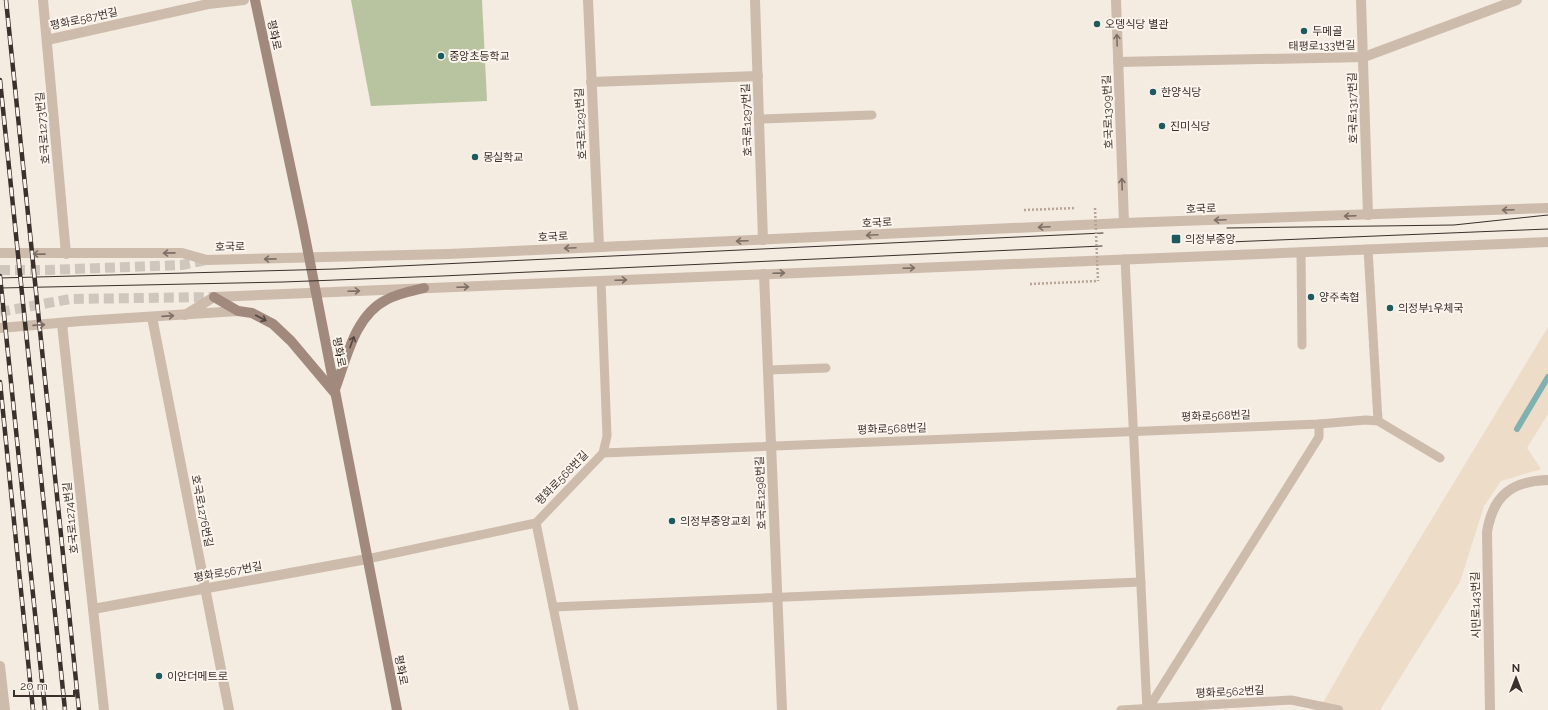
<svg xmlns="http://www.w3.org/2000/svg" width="1548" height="710" viewBox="0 0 1548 710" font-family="Raleway,'Noto Sans KR',sans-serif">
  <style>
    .green { fill: #b8c4a0 }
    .plaza { fill: #ecdcc8 }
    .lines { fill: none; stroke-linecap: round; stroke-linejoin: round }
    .stream { stroke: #7fb0b2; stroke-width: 6 }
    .tertiary-tunnel { stroke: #cfc6bd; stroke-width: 10; stroke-dasharray: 10 5; stroke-linecap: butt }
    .path { stroke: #b9a596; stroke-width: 2.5; stroke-dasharray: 2 2; stroke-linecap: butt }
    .service { stroke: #cdbbac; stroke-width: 9 }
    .minor { stroke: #cdbbac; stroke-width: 10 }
    .tertiary { stroke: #cdbbac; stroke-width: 10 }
    .secondary { stroke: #a18a7d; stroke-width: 10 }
    .tram { stroke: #3b302b; stroke-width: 1 }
    .rail-casing { stroke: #3b302b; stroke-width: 4.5 }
    .rail { stroke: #fbf5ee; stroke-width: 3; stroke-dasharray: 9; stroke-linecap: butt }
    .path-bridge { stroke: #b9a596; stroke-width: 2.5; stroke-dasharray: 2 2; stroke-linecap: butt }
    .oneway { stroke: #7d6f65 }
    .oneway2 { stroke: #544640 }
    .poi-dot { fill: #1f5a5e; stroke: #fbf5ee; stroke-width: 1.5 }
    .labels { text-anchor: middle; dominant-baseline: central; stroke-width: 4; stroke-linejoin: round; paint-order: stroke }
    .street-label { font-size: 11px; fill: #3b302b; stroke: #fbf5ee }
    .poi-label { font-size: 11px; fill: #3b302b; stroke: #fbf5ee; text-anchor: start }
  </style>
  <rect width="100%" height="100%" fill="#f4ebe1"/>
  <!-- green -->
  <path class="green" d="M351 0H482L487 101 371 106Z"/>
  <!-- plaza -->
  <path class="plaza" d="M1548 327V414L1527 448 1541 469 1501 481 1484 506 1460 582 1380 710H1319L1360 638Z"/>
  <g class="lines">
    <!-- stream -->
    <path class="stream" d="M1517 429 1548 377"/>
    <!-- tertiary-tunnel -->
    <g class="tertiary-tunnel">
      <path d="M0 270H47L182 265 207 260"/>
      <path d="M0 312 70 299 214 297"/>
    </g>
    <!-- path -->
    <g class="path">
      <path d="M1024 210 1076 208"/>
      <path d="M1030 284 1098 281"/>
    </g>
    <!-- service -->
    <g class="service">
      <path d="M759 119 872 115"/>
      <path d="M1368 249 1378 421"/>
      <path d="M1301 252 1302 345"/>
      <path d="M1125 259 1147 709"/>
      <path d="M601 281 607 436 603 453"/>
      <path d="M768 370 826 368"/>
      <path d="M536 523 574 710"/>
      <path d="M367 559 536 523 603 453 1319 424 1366 420 1378 421 1440 458"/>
      <path d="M553 607 1141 582"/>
      <path d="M1148 709 1319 437V424"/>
      <path d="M1121 710 1291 700 1339 710"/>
    </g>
    <!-- minor -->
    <g class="minor">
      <path d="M43 0 66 254"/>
      <path d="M588 0 599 246"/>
      <path d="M755 0 763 240"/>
      <path d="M1116 0 1124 223"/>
      <path d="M1361 0 1368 215"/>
      <path d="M47 40 208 4 244 0"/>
      <path d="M1118 62 1364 57 1517 0"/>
      <path d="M591 82 758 76"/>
      <path d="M764 274 782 710"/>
      <path d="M152 317 229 710"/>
      <path d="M62 324 104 710"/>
      <path d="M93 609 367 559"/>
      <path d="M0 666 5 710"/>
      <path d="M1490 710 1487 532C1493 496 1511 481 1548 480"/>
    </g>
    <!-- tertiary -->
    <g class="tertiary">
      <path d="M0 253H182L207 260 448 254 1124 223 1548 208"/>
      <path d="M185 315 214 297 1548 242"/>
      <path d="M0 328 81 321 238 311"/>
    </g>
    <!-- secondary -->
    <g class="secondary">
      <path d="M255 0 303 226 397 710"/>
      <path d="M214 297 238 311 252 313 273 324 291 341 334 392C346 361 354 316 386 300 398 293 412 291 424 288"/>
    </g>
    <!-- tram -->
    <g class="tram">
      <path d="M1227 228 1454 225 1548 215"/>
      <path d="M1229 242 1548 229"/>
      <path d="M0 278 335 269 1103 233"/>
      <path d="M0 288 283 282 442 276 1102 246"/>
    </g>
    <defs>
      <g id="rail">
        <path d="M6 0 79 710"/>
        <path d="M0 80 65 710"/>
        <path d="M0 276 45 710"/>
        <path d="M0 382 33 710"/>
      </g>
    </defs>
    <!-- rail casing -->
    <use href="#rail" class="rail-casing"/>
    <!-- rail -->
    <use href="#rail" class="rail"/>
    <!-- path-bridge -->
    <path class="path-bridge" d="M1095 208 1098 281"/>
  </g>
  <!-- one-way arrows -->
  <defs><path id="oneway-shaft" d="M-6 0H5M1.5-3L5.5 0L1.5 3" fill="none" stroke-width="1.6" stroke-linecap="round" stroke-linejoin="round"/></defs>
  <g class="oneway">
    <use href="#oneway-shaft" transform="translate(1117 40) rotate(-92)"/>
    <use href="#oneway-shaft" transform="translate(1122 184) rotate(-92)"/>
    <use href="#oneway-shaft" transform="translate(1508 210) rotate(178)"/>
    <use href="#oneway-shaft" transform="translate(1350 216) rotate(178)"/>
    <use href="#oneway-shaft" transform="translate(1220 220) rotate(178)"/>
    <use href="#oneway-shaft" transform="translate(1044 227) rotate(177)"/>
    <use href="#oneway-shaft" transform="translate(872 235) rotate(177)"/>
    <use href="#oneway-shaft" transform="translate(742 241) rotate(178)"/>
    <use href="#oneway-shaft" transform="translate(570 248) rotate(177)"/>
    <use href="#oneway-shaft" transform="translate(169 253) rotate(179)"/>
    <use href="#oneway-shaft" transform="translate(39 254) rotate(-179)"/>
    <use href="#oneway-shaft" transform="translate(270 259) rotate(179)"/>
    <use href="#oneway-shaft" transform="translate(909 268) rotate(-2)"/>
    <use href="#oneway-shaft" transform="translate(779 273) rotate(-2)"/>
    <use href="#oneway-shaft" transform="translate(621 280) rotate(-2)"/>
    <use href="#oneway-shaft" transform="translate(463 287) rotate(-2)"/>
    <use href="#oneway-shaft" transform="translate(354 291) rotate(-2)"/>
    <use href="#oneway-shaft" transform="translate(168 316) rotate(-4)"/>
    <use href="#oneway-shaft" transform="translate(39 325) rotate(-4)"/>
  </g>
  <g class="oneway2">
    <use href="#oneway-shaft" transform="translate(261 318) rotate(27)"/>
    <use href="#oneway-shaft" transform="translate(352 342) rotate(-70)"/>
  </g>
  <!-- markers -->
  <g class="poi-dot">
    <circle cx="1097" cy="24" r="4"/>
    <circle cx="1304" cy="31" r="4"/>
    <circle cx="441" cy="56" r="4"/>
    <circle cx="1153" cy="92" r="4"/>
    <circle cx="1162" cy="126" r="4"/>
    <circle cx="475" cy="157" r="4"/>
    <rect x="1171" y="234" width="10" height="10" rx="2"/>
    <circle cx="1311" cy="297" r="4"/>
    <circle cx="1390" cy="308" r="4"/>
    <circle cx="672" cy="521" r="4"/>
    <circle cx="159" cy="676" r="4"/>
  </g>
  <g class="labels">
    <!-- street labels -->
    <g class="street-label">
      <text transform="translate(84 19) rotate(-12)">평화로587번길</text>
      <text transform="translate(274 35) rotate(78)">평화로</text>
      <text transform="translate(1322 46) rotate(-1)">태평로133번길</text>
      <text transform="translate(1353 108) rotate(-91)">호국로1317번길</text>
      <text transform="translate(1108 112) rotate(-92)">호국로1309번길</text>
      <text transform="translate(747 120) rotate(-92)">호국로1297번길</text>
      <text transform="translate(581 124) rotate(-93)">호국로1291번길</text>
      <text transform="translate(43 128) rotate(-95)">호국로1273번길</text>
      <text transform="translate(1201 209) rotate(-2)">호국로</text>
      <text transform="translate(877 223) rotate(-3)">호국로</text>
      <text transform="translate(553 237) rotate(-3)">호국로</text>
      <text transform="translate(230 247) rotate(-1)">호국로</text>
      <text transform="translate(339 352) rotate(79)">평화로</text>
      <text transform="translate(1216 416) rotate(-2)">평화로568번길</text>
      <text transform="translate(892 429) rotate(-2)">평화로568번길</text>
      <text transform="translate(562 478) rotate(-46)">평화로568번길</text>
      <text transform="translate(761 493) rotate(-92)">호국로1298번길</text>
      <text transform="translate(202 511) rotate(79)">호국로1276번길</text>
      <text transform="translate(71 518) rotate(-96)">호국로1274번길</text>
      <text transform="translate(228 572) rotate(-10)">평화로567번길</text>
      <text transform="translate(1476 605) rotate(-91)">시민로143번길</text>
      <text transform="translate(401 670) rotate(79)">평화로</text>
      <text transform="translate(1230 692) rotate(-3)">평화로562번길</text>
    </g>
    <!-- poi labels -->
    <g class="poi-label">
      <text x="1105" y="24">오뎅식당 별관</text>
      <text x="1312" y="31">두메골</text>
      <text x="449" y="56">중앙초등학교</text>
      <text x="1161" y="92">한양식당</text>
      <text x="1170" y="126">진미식당</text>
      <text x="483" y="157">몽실학교</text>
      <text x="1185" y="239">의정부중앙</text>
      <text x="1319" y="297">양주축협</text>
      <text x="1398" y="308">의정부1우체국</text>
      <text x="680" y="521">의정부중앙교회</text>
      <text x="167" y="676">이안더메트로</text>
    </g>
  </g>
  <!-- north arrow -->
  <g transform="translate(1516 678)" stroke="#fbf5ee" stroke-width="3" paint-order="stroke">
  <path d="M0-3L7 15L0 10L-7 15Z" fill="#3b302b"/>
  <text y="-6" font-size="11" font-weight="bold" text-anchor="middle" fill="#3b302b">N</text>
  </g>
  <!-- scale -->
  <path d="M14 690v6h60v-6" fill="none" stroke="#3b302b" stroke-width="2"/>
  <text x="20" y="690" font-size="12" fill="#3b302b" stroke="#fbf5ee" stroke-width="3" paint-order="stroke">20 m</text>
</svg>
